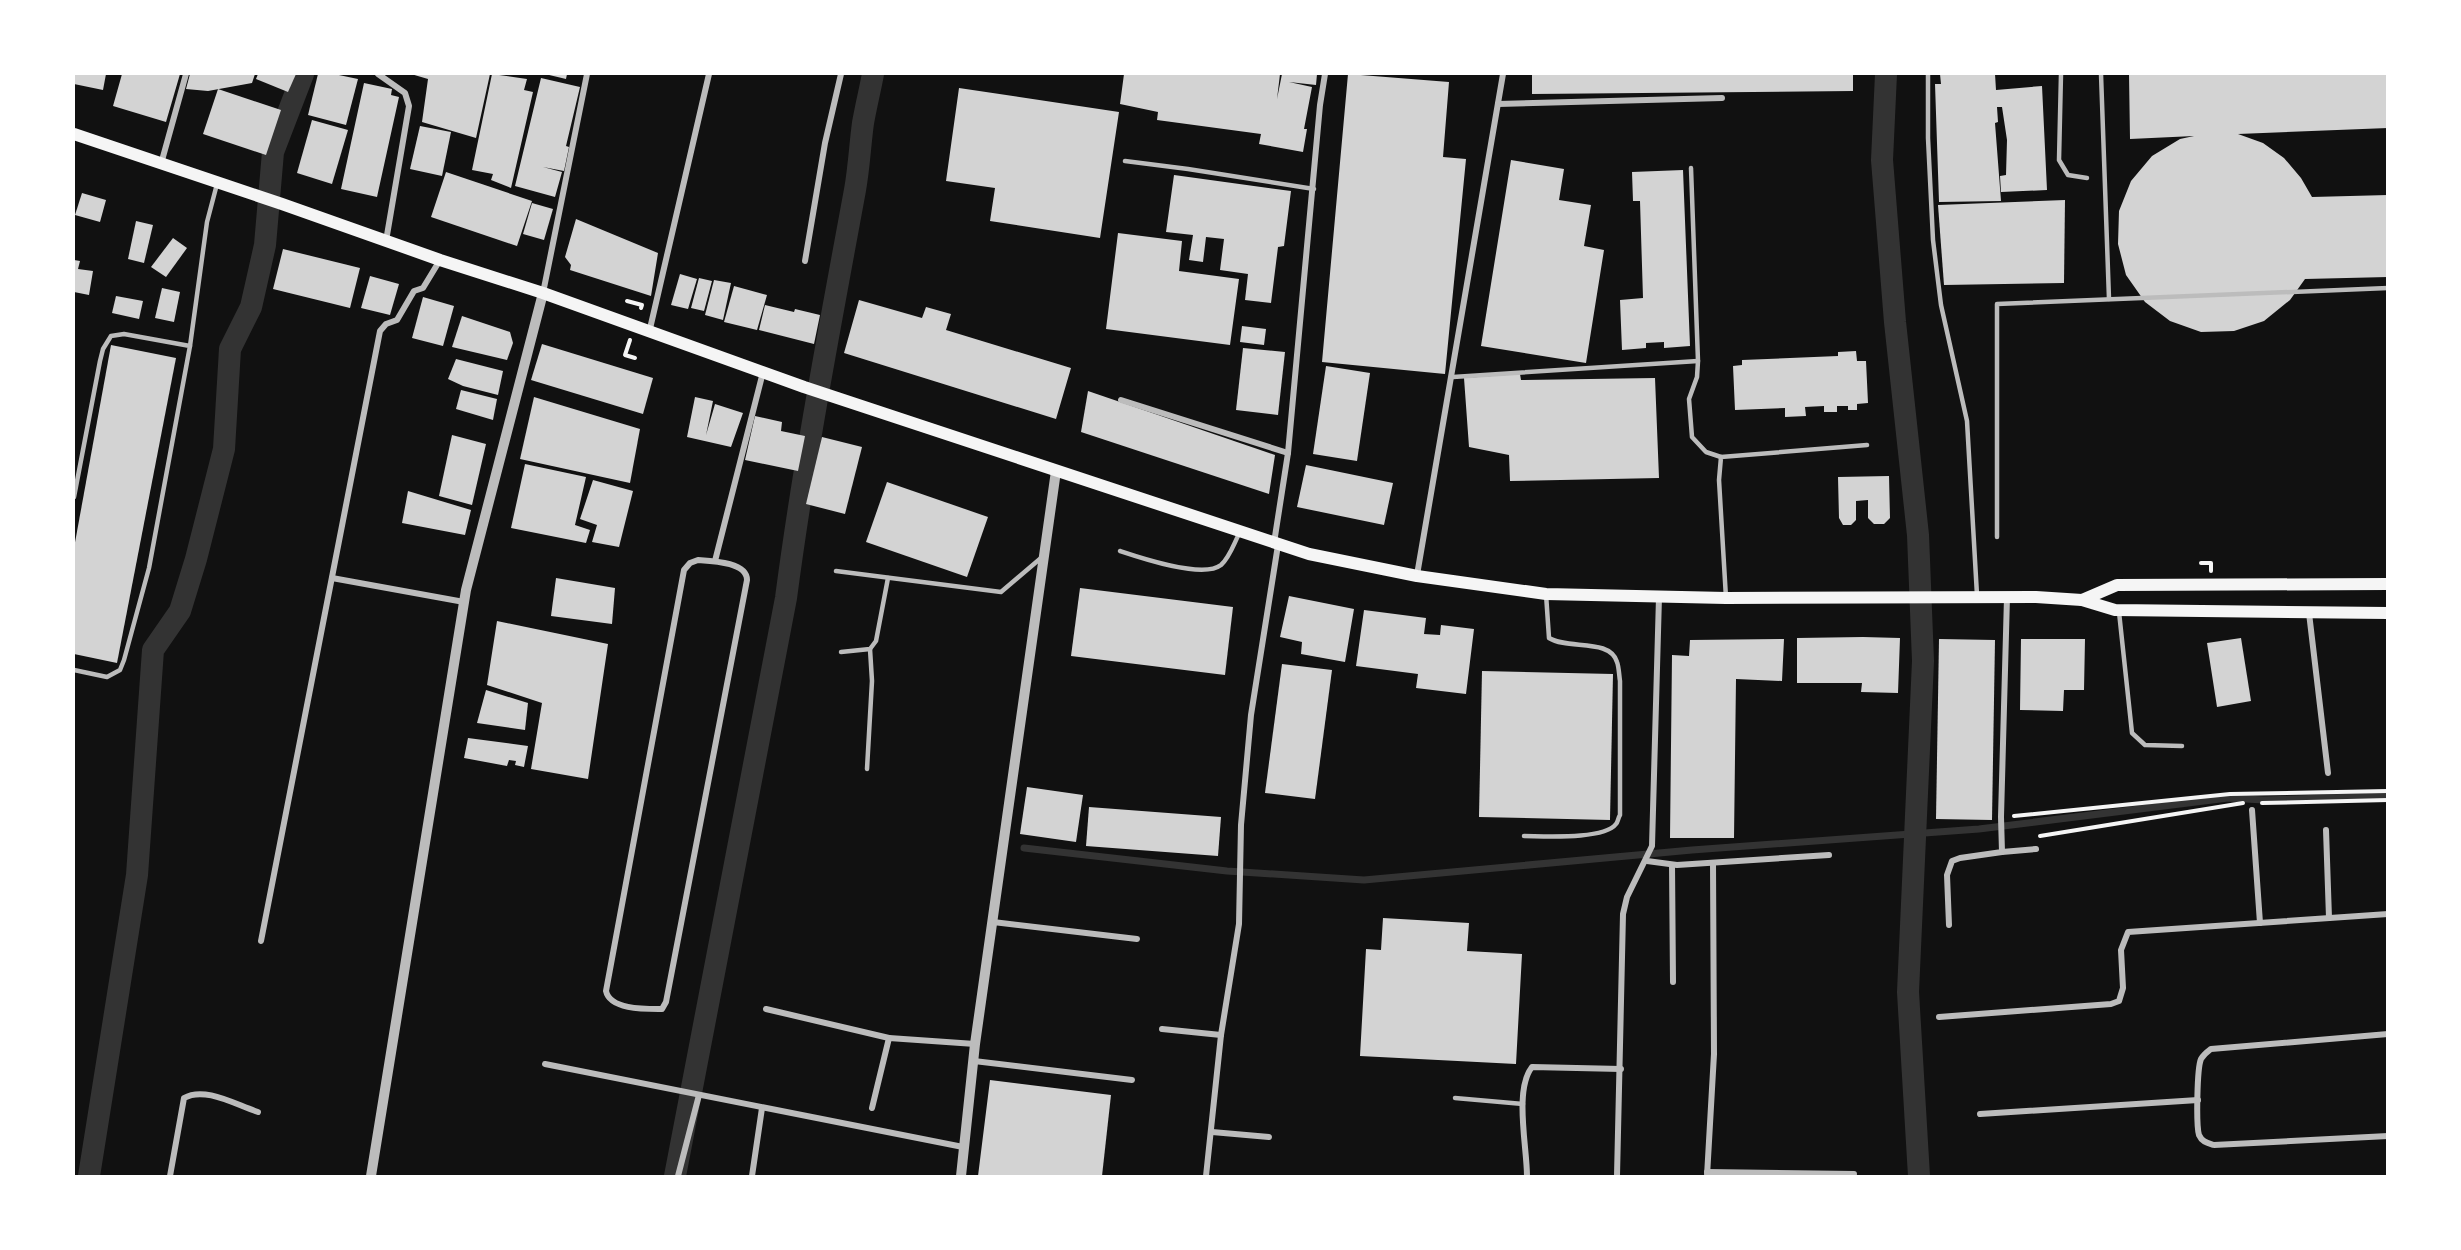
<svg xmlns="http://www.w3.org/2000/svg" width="2461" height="1250" viewBox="0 0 2461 1250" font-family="'DM Sans',sans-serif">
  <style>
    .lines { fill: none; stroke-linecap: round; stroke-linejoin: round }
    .stream { stroke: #333; stroke-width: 7 }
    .canal { stroke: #333; stroke-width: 22 }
    .building { fill: #d3d3d3 }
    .path { stroke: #f5f5f5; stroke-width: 4 }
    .service { stroke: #bcbcbc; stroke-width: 4.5 }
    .minor { stroke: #bcbcbc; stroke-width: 6 }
    .tertiary { stroke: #bcbcbc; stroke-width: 10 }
    .secondary { stroke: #f5f5f5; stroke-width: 12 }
  </style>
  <rect width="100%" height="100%" fill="#111"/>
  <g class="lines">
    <!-- stream -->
    <path class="stream" d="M1024 848 1227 871 1364 880 1692 850 1979 829 2228 798 2264 800 2388 796"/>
    <!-- canal -->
    <g class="canal">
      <path d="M1886 74 1882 160 1895 322 1918 535 1923 661 1908 992 1919 1176"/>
      <path d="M89 1176 137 875 153 650 180 611 196 559 224 449 230 349 251 307 265 245 273 152 303 74"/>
      <path d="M675 1176 786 598C804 461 830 326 855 190 859 168 860 145 863 123 866 106 870 90 873 74"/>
    </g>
  </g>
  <!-- building -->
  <g class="building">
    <path d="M74 74H106L103 90 74 84Z"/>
    <path d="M122 74H180L166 122 113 106Z"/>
    <path d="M190 74H255L252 83 208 91 186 89Z"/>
    <path d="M258 74H296L288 92 256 79Z"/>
    <path d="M318 74H334L358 79 346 125 308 115Z"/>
    <path d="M411 74H490L476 138 422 122 428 79Z"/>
    <path d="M492 74 527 79 524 90 533 92 511 188 491 180 493 174 472 170Z"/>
    <path d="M545 74H567L566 79Z"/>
    <path d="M1124 74H1280L1277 99 1282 74H1317L1316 85 1289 82 1312 87 1304 129H1307L1303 152 1259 144 1261 134 1157 120 1158 112 1120 104Z"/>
    <path d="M1348 74 1449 82 1443 157 1466 159 1445 374 1322 362Z"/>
    <path d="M1532 74H1853V91L1532 94Z"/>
    <path d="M1940 74H1995L1996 90 2042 86 2047 190 2001 192 2000 176 2006 175 2007 140 2002 107H1997L1998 122 1995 123 2001 201 1939 202 1935 84H1941Z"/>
    <path d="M2129 74H2388V128L2238 134 2263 143 2284 158 2301 178 2312 197 2388 195V277L2305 279 2290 300 2264 321 2234 331 2201 332 2170 321 2145 302 2126 275 2118 244 2119 211 2131 181 2152 156 2180 139 2194 136 2130 139Z"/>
    <path d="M541 78 580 87 566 146 569 147 564 171 543 167 562 172 555 197 515 186Z"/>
    <path d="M364 83 392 89 391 95 399 97 377 197 341 189Z"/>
    <path d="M959 88 1119 112 1100 238 990 221 995 188 946 181Z"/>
    <path d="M218 89 281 110 266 155 203 134Z"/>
    <path d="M312 120 348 130 332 184 297 173Z"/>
    <path d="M420 126 451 132 442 176 410 169Z"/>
    <path d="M1511 160 1564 169 1559 200 1591 205 1584 246 1604 250 1586 363 1481 346Z"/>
    <path d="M1683 170 1690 346 1664 348V342L1646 343V348L1622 350 1620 300 1643 298 1640 201H1633L1632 172Z"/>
    <path d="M446 172 532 201 517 246 431 217Z"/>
    <path d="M1174 175 1291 191 1284 246 1278 247 1271 303 1245 300 1248 274 1220 270 1224 239 1206 237 1203 262 1189 260 1193 235 1166 232Z"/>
    <path d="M82 193 106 200 100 222 75 215Z"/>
    <path d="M2065 200 2064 283 1944 285 1938 205Z"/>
    <path d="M532 203 553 209 544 240 523 234Z"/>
    <path d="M576 219 658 253 651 296 570 270 571 265 565 257Z"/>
    <path d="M136 221 153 225 144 263 128 259Z"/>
    <path d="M1118 233 1182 241 1179 271 1239 279 1230 345 1106 329Z"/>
    <path d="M173 238 187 248 166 277 151 267Z"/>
    <path d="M283 249 360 268 350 308 273 289Z"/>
    <path d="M74 260 80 261 78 269 93 271 89 295 74 292Z"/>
    <path d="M680 274 697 279 688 309 671 305Z"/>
    <path d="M370 276 399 284 390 315 361 308Z"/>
    <path d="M699 278 712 281 704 311 691 308Z"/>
    <path d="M714 280 731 283 723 320 705 315Z"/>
    <path d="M734 286 767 295 757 330 724 322Z"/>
    <path d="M162 288 180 292 174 322 155 318Z"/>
    <path d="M116 296 143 301 139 319 112 313Z"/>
    <path d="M423 297 454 306 443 346 412 338Z"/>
    <path d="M859 300 922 318 926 307 951 314 946 330 1071 368 1056 419 844 353Z"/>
    <path d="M765 305 794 312 795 309 820 315 814 344 759 330Z"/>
    <path d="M462 316 510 332 513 343 507 360 452 347Z"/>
    <path d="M1242 326 1266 329 1264 345 1240 342Z"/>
    <path d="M542 344 653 378 643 414 531 380Z"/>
    <path d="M111 345 176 358 117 663 74 654V548Z"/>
    <path d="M1243 348 1285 352 1278 415 1236 410Z"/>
    <path d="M1856 351 1857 361H1866L1868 403 1857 404V410H1848V406H1837V412H1824V406L1805 407 1806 416 1785 417V408L1735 410 1733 366 1742 365V360L1838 356V352Z"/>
    <path d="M456 359 503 371 498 395 463 386 448 379Z"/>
    <path d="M1326 366 1370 373 1357 461 1313 454Z"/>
    <path d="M1520 374 1521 380 1655 378 1659 478 1510 481 1509 455 1469 447 1464 378Z"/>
    <path d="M461 390 497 399 493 420 456 409Z"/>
    <path d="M1088 391 1275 455 1269 494 1081 432Z"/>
    <path d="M534 397 640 429 630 483 520 459Z"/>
    <path d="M695 397 713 401 706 435 715 404 743 413 731 447 687 437Z"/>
    <path d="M755 416 782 422 781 431 805 436 798 471 745 460Z"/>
    <path d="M452 435 486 444 472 505 439 496Z"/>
    <path d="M822 437 862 447 845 514 806 504Z"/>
    <path d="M525 464 586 477 575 525 590 530 586 543 511 528Z"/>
    <path d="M1306 465 1393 483 1384 525 1297 507Z"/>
    <path d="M1889 476 1890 518 1884 524H1874L1868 518V500L1856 501V520L1851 525H1843L1839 518 1838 477Z"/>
    <path d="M593 480 633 491 619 547 592 542 597 525 580 519Z"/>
    <path d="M887 482 988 517 967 577 866 542Z"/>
    <path d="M408 491 471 510 465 535 402 523Z"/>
    <path d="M556 578 615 588 612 624 551 616Z"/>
    <path d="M1080 588 1233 607 1225 675 1071 656Z"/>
    <path d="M1289 596 1354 609 1345 662 1301 654 1302 642 1280 637Z"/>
    <path d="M1364 610 1426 618 1424 634 1440 635 1441 625 1474 629 1466 694 1416 688 1418 674 1356 666Z"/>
    <path d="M497 621 608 644 588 779 531 769 542 703 487 685Z"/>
    <path d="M1863 637 1900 638 1898 693 1861 692 1862 683H1797V638Z"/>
    <path d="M2241 638 2251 701 2217 707 2207 643Z"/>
    <path d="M1784 639 1782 681 1736 679 1734 838H1670L1672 655 1689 656 1690 640Z"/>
    <path d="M1939 639 1995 640 1992 820 1936 819Z"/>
    <path d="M2021 639H2085L2084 690H2064L2063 711 2020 710Z"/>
    <path d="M1282 664 1332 670 1315 799 1265 793Z"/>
    <path d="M1482 671 1613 674 1610 820 1479 817Z"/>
    <path d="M486 690 528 703 525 730 477 723Z"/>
    <path d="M468 738 528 746 524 767 515 765 516 761 509 760 507 766 464 758Z"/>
    <path d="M1027 787 1083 795 1076 842 1020 834Z"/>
    <path d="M1089 807 1221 817 1218 856 1086 846Z"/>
    <path d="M1383 918 1469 923 1467 951 1522 954 1516 1064 1360 1056 1366 949 1381 950Z"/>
    <path d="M990 1080 1111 1095 1102 1176H978Z"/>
  </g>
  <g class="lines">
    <!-- path -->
    <g class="path">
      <path d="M627 301 642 305 641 308"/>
      <path d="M630 340 625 355 635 358"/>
      <path d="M2201 563H2211V571"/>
      <path d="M2262 803 2388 800"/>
      <path d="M2014 816 2230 794 2388 791"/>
      <path d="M2040 836 2243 803"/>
    </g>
    <!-- service -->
    <g class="service">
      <path d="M1928 74V138L1933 240 1941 305 1967 421 1977 595"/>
      <path d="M2061 74 2059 160 2068 175 2087 178"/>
      <path d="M2101 74 2109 299"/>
      <path d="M1125 161 1188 169 1314 189"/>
      <path d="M1691 168 1698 361 1697 377 1689 399 1692 437 1706 452 1721 457"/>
      <path d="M190 346 207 222 217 184"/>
      <path d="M1453 377 1698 361"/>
      <path d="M74 497 100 361 103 349 111 336 124 334 190 346 149 568 124 660 120 670 107 677 74 670"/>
      <path d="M1997 537V304L2388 288"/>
      <path d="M1120 551C1141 558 1203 579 1221 565 1230 557 1234 543 1240 532"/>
      <path d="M836 571 1001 592 1041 558"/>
      <path d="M1726 598 1719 480 1721 457 1867 445"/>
      <path d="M2119 612 2132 733 2145 745 2182 746"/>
      <path d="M841 652 870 649 876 641 888 578"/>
      <path d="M867 769 872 681 870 649"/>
      <path d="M1524 836C1543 836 1604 840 1616 824 1618 822 1618 818 1620 815V681C1619 675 1619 667 1617 662 1610 638 1568 650 1549 638L1546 594"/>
      <path d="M1455 1098 1523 1104"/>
    </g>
    <!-- minor -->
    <g class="minor">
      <path d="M378 74 405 93 409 106 386 241"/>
      <path d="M1498 104 1722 98"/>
      <path d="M161 164 186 74"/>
      <path d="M805 261 825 143 841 74"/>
      <path d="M543 293 587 74"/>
      <path d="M649 333 709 74"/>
      <path d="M1121 400 1288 453"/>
      <path d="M1274 543 1288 453 1320 105 1325 74"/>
      <path d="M698 560C712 561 747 562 747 580L666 1002 662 1009C646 1009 610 1010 606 991L684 570 690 563Z"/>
      <path d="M715 561 763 372"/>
      <path d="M1417 575 1503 74"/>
      <path d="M332 578 464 602"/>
      <path d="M2309 613 2328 773"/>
      <path d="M2252 810 2260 923"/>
      <path d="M2326 830 2329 918"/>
      <path d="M2002 852 2036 849"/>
      <path d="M1647 861 1677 865 1829 855"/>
      <path d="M1672 865 1673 982"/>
      <path d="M993 922 1137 939"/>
      <path d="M1949 925 1947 875 1952 861 1960 858 2002 852 2001 817 2007 597"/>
      <path d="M261 941 380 331 386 324 397 320 414 291 423 288 440 260"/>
      <path d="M766 1009 889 1038"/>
      <path d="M1939 1017 2111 1004 2119 1001 2123 988 2121 950 2128 932 2388 914"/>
      <path d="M1162 1029 1221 1035"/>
      <path d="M2388 1034 2211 1049C2207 1052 2204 1054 2201 1059 2197 1068 2196 1125 2199 1135 2202 1142 2208 1143 2214 1145L2388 1136"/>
      <path d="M974 1061 1132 1080"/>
      <path d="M545 1064 963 1147"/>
      <path d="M872 1108 889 1038 975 1044"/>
      <path d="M1980 1114 2198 1100"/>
      <path d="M1212 1132 1269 1137"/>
      <path d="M1707 1172 1854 1174"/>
      <path d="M170 1176 184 1098C205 1086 236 1105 258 1112"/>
      <path d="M678 1176 699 1095"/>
      <path d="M752 1176 762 1108"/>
      <path d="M1206 1176 1221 1035 1239 924 1241 825 1251 715 1278 545"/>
      <path d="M1527 1176C1527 1147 1514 1090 1532 1067L1621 1069"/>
      <path d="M1617 1176 1623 914 1627 897 1652 846 1659 597"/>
      <path d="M1707 1176 1714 1054 1713 863"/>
    </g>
    <!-- tertiary -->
    <g class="tertiary">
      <path d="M371 1176 466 590 543 293"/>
      <path d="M961 1176 975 1044 1056 471"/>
    </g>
    <!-- secondary -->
    <g class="secondary">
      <path d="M74 134 282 204 440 260 543 293 804 387 1309 554 1417 576 1546 594 1726 598 2036 597 2082 600 2115 610 2388 613"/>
      <path d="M2082 600 2117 585 2388 584"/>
    </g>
  </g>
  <!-- border -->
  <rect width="2461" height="1250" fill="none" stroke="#ffffff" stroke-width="150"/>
</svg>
